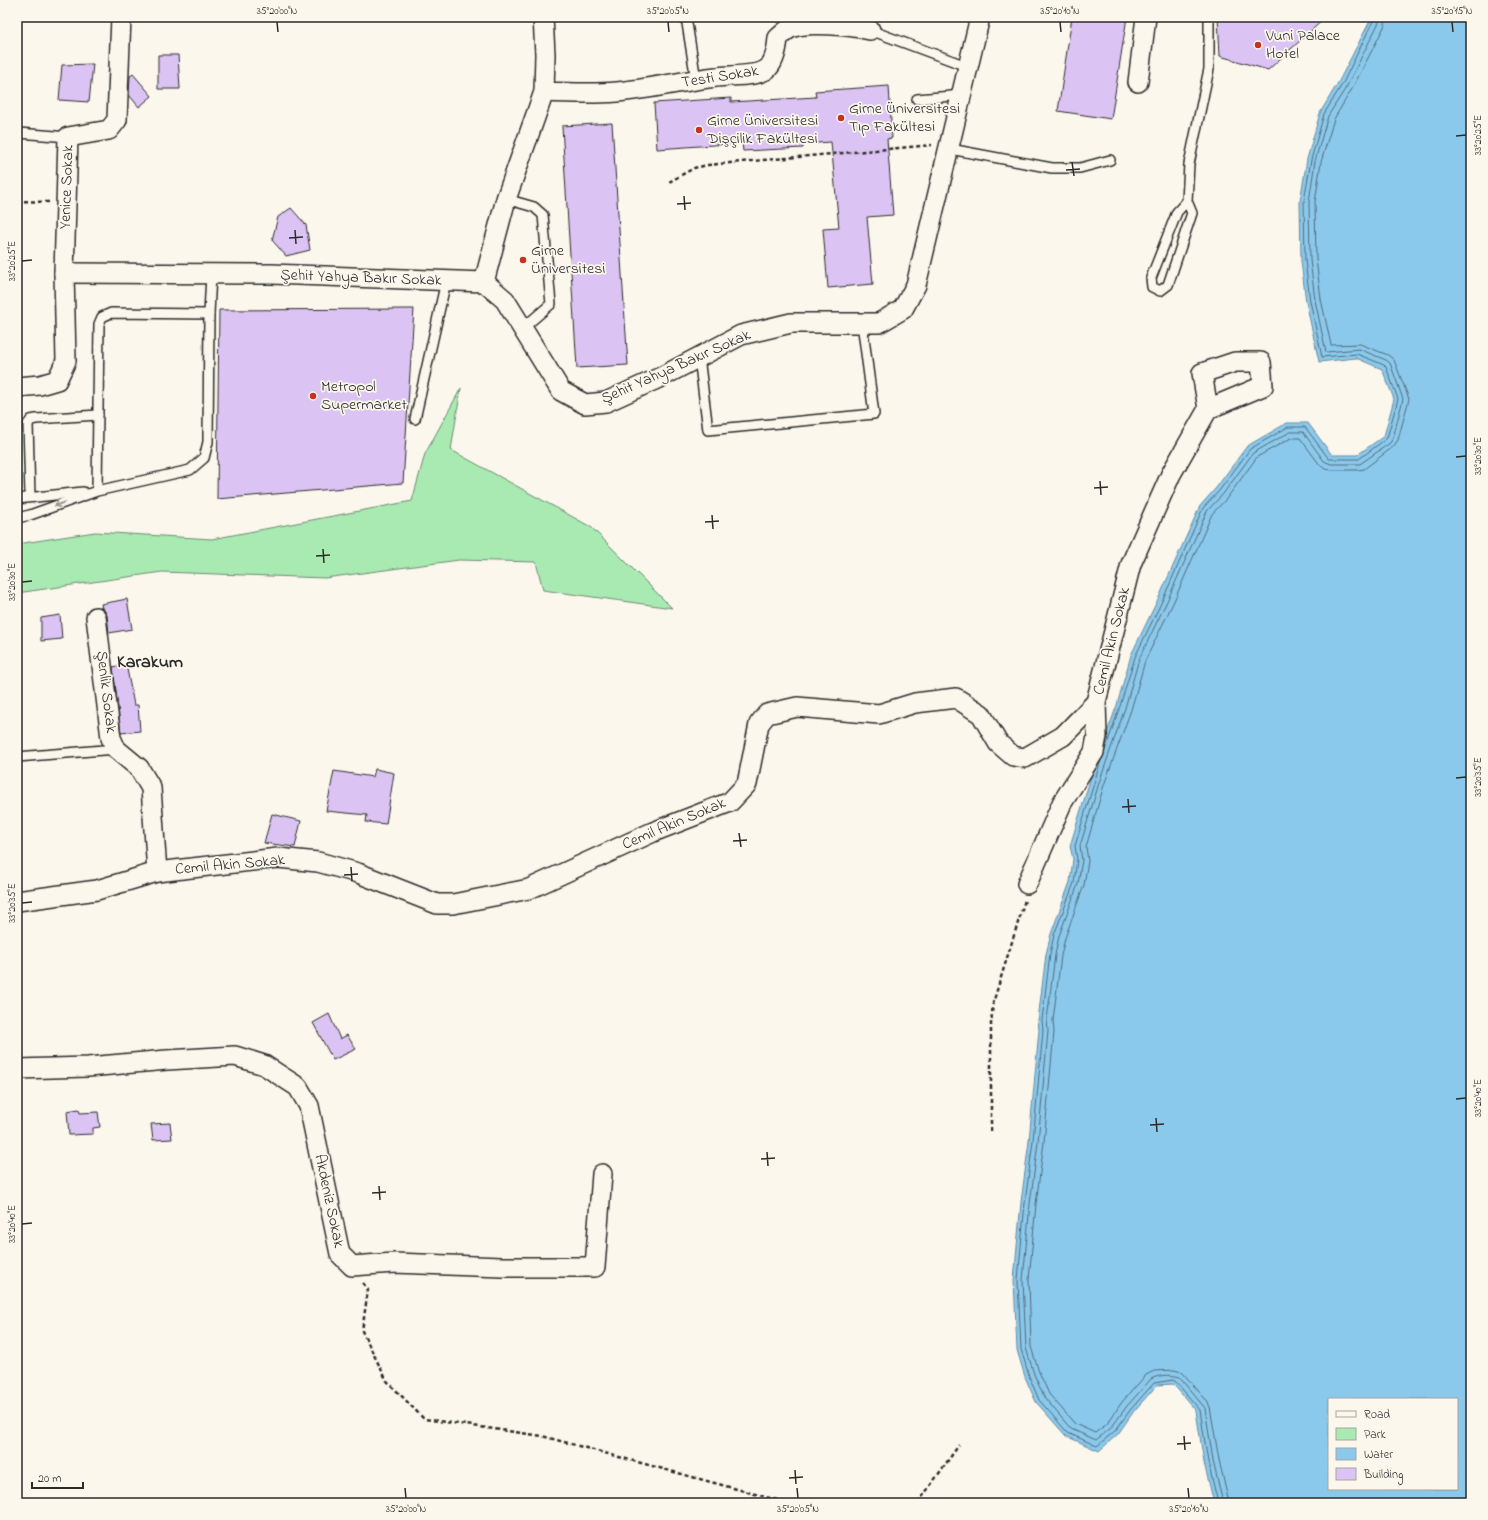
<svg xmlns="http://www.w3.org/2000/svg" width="1488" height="1520" viewBox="0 0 1488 1520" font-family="'Indie Flower',sans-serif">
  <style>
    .green { fill: #a9eab3; stroke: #6a8a6f }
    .water { fill: #8bc9ec; stroke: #658a9f; fill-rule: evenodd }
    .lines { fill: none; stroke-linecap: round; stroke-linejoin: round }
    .shore { stroke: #516a78; stroke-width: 1 }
    .building { fill: #dbc4f4; stroke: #2b2b2b }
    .lane-casing { stroke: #2b2b2b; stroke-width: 12 }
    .street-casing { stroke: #2b2b2b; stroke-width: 22 }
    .path { stroke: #2b2b2b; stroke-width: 2.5; stroke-dasharray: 4 3; stroke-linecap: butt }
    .lane { stroke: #fbf7ec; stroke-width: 9 }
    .street { stroke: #fbf7ec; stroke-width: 19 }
    .oneway { stroke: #93918c }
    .ticks { fill: none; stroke: #2b2b2b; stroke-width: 1.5 }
    .poi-dot { fill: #c8321e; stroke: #fbf7ec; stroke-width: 1.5 }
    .labels { text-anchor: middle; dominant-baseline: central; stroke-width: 3.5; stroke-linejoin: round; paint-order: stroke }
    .poi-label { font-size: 16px; fill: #2b2b2b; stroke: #fbf7ec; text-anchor: start }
    .street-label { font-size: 16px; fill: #2b2b2b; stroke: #fbf7ec }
    .quarter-label { font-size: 18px; font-weight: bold; fill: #2b2b2b; stroke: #fbf7ec }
    .neatline { fill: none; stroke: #2b2b2b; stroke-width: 1.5 }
    .ticks-label { font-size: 10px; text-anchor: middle; fill: #2b2b2b }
  </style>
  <rect width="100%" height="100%" fill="#fbf7ec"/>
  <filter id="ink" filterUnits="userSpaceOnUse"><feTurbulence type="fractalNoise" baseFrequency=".025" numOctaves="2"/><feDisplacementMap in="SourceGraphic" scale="8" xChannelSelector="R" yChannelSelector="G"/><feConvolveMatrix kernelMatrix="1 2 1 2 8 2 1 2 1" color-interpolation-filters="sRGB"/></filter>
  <g filter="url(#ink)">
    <!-- green -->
    <path class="green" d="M461 388 451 450 591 527 672 608 543 590 536 562 459 560 325 578 162 572 17 593V544L95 532 212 539 412 501 425 454Z"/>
    <!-- water -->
    <path class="water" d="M1372 17H1471V1503H1214L1204 1463 1196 1411 1173 1384 1157 1385 1134 1411 1118 1434 1099 1451 1066 1436 1036 1402 1025 1377 1017 1350 1014 1280 1021 1202 1029 1141 1039 1030 1038 1020 1046 954 1051 934 1070 882 1073 859 1070 846 1090 780 1117 705 1131 655 1160 595 1200 506 1216 488 1247 446 1287 423H1308L1332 455H1357L1384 436 1394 399 1382 369 1356 358 1319 362 1306 302 1301 261 1300 201 1307 159 1320 113 1339 81ZM1329 1399H1457V1489H1329Z"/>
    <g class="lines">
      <!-- shore -->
      <g class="shore">
        <path d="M1105 750 1120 706 1135 657 1164 597 1203 508 1219 491 1250 449 1288 427H1305L1329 459H1359L1387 438 1398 399 1386 367 1384 365 1357 354 1322 357 1310 301 1305 260 1304 201 1311 160 1324 114 1343 83 1375 17"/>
        <path d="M1101 760 1075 846 1077 859 1074 883 1054 935 1050 954 1042 1020 1043 1031 1033 1141 1025 1203 1018 1280 1021 1349 1029 1376 1039 1400 1068 1433 1097 1446 1115 1431 1131 1409 1154 1383 1173 1380 1176 1382 1200 1410 1208 1462 1218 1503"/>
        <path d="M1223 1503 1213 1461 1205 1408 1179 1377C1171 1374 1158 1375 1151 1379L1127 1406 1111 1428 1096 1440 1071 1429 1044 1397 1034 1374 1026 1348 1023 1280 1030 1204 1038 1142 1048 1031 1047 1020 1055 955 1059 936 1078 884 1082 860 1080 846 1099 783 1125 708 1139 659 1168 599 1207 511 1223 494 1253 453 1290 432H1303L1324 461 1331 464H1360L1390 443 1393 438 1403 399 1390 363 1386 360 1359 349 1326 352 1315 300 1310 260 1309 202 1315 161 1328 116 1347 86 1379 22 1380 17"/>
        <path d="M1229 1503 1219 1460 1210 1407 1207 1401 1182 1372 1174 1370 1154 1371 1146 1375 1122 1402 1107 1424 1095 1433 1075 1424 1049 1394 1039 1372 1031 1347 1029 1280 1036 1204 1044 1142 1054 1032 1053 1020 1061 956 1065 938 1084 885 1088 861 1086 847 1104 785 1131 710 1145 661 1174 601 1212 514 1227 498 1257 457 1291 438H1300L1320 465 1325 469 1332 470H1358L1364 469 1393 447 1398 440 1409 399 1394 360 1388 355 1360 344 1331 345 1321 299 1316 259 1315 202 1321 162 1334 119 1352 89 1385 25 1386 17"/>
      </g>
    </g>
    <!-- building -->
    <g class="building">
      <path d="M1072 17H1127L1111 119 1058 111Z"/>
      <path d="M1218 17H1326L1268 70 1220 56Z"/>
      <path d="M158 55H178L180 89H158Z"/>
      <path d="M93 64 89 102 59 100 62 65Z"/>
      <path d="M133 74 152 96 139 107 129 95 130 76Z"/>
      <path d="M889 86 892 138 887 139 893 215 867 217 873 284 828 288 823 229 839 228 831 142 803 144V148L743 151 742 143 657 149 654 103 731 98V102L816 97 815 91Z"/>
      <path d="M612 123 628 365 577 368 562 126Z"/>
      <path d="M291 208 306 225 310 250 286 256 272 240 278 217Z"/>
      <path d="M414 309 403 483 217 499 219 310Z"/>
      <path d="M127 599 132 629 109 633 107 615 102 608 101 604Z"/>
      <path d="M60 615 62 639 41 641V618Z"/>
      <path d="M126 664 134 705H138L140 731 121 733 113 667Z"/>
      <path d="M375 769 394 773 386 824 366 822 367 815 326 811 334 771 373 777Z"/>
      <path d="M272 814 301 821 295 847 264 843Z"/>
      <path d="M329 1014 340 1039 347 1035 356 1049 333 1060 313 1023Z"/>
      <path d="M79 1109 80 1113 98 1112 100 1127 93 1128V1134L69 1135 67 1111Z"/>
      <path d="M170 1123 172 1139 153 1140 151 1124Z"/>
    </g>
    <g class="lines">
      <defs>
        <g id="lane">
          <path d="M686 17 696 80"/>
          <path d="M870 30 969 67"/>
          <path d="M917 99 963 95"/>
          <path d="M19 133 68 137"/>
          <path d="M950 149 1052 168H1080L1110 160"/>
          <path d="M506 199 534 207 543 215 551 304 523 328"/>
          <path d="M1187 201 1177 212 1151 278 1152 287 1160 291 1168 285 1192 213 1187 201 1189 164 1209 69V17"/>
          <path d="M209 314 211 274"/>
          <path d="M699 357 708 430 874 414 862 323"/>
          <path d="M415 419 446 281"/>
          <path d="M30 497 28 424 31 420 36 419 98 415"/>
          <path d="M17 499 83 492"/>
          <path d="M17 518 30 515 97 491 190 470 204 458 208 442 209 314 111 313 102 317 99 324 97 491"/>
          <path d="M17 757 116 749"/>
        </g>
        <g id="street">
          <path d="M1138 82 1146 17"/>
          <path d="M544 92C568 93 593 94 617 92 650 89 683 81 716 77 729 75 757 77 767 69 775 62 777 49 778 38 782 35 786 30 791 28 806 21 852 26 870 30"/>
          <path d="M64 273 271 274 484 282 505 300 561 391 585 404 606 402 661 377 741 335 791 323H879L903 309 916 285 980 17"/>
          <path d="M484 282 506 199 544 92 545 54 543 17"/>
          <path d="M17 387 40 385 57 380 66 361 64 273 68 137 109 130 117 120 121 17"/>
          <path d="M96 617 111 738 116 749 139 768 151 788 157 872"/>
          <path d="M1027 884 1062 803 1094 752 1097 736 1096 702"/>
          <path d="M17 901 97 890 157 872 278 858 318 862 358 873 437 904H453L529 889 653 832 730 802 747 784 759 724 767 714 797 707 879 714 915 703 956 698 981 714 998 743 1013 756 1025 758 1063 736 1096 702 1131 564 1171 474 1208 409 1263 386 1261 362H1235L1202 373 1208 409"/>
          <path d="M17 1069 88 1067 167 1060 235 1056 264 1065 298 1087 309 1106 340 1254 352 1266 394 1263 502 1267H595L602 1174"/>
        </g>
      </defs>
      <!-- lane casing -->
      <use href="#lane" class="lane-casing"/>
      <!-- street casing -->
      <use href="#street" class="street-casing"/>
      <!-- path -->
      <g class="path">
        <path d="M669 182 694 168 708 165 932 145"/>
        <path d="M17 201 49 202"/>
        <path d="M991 1131V1024L993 1003 1025 900"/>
        <path d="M363 1283 368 1290 362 1331 387 1381 424 1419 542 1436 788 1503"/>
        <path d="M918 1503 959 1445"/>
      </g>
      <!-- lane -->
      <use href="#lane" class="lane"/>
      <!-- street -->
      <use href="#street" class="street"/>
    </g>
    <!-- one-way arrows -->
    <defs><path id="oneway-shaft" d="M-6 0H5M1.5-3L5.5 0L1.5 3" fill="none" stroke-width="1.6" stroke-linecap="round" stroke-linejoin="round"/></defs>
    <use class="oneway" href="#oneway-shaft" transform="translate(60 504) rotate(160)"/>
  </g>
  <!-- ticks -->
  <path class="ticks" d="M277 22 278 32M668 22 669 32M1060 22 1061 32M1452 22 1453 32M1456 136 1466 135M1072 162 1074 176M1066 170 1080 169M684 196 685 210M677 204 691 203M295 230 296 244M289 238 303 237M22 261 32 260M1456 457 1466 456M1100 481 1101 495M1094 488 1108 487M712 515 713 529M705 522 719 521M323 549 324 563M316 556 330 555M22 582 32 581M1456 778 1466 777M1128 799 1129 813M1122 807 1136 806M739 833 741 847M733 841 747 840M351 867 352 881M344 875 358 874M22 903 32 902M1456 1099 1466 1098M1156 1118 1157 1132M1150 1125 1164 1124M767 1152 768 1166M761 1159 775 1158M379 1186 380 1200M372 1193 386 1192M22 1224 32 1223M1184 1436 1185 1450M1177 1444 1191 1443M795 1470 796 1484M789 1478 803 1477M405 1488 406 1498M797 1488 798 1498M1188 1488 1189 1498"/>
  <!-- markers -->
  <g class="poi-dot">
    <circle cx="1258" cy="45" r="4"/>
    <circle cx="841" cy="118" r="4"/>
    <circle cx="699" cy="130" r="4"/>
    <circle cx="523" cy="260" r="4"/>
    <circle cx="313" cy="396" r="4"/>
  </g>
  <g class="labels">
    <!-- poi labels -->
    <g class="poi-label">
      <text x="1266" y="36">Vuni Palace<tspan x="1266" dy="18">Hotel</tspan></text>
      <text x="849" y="109">Girne Üniversitesi<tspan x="849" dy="18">Tıp Fakültesi</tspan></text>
      <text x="707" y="121">Girne Üniversitesi<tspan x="707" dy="18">Dişçilik Fakültesi</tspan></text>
      <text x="531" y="251">Girne<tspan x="531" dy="18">Üniversitesi</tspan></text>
      <text x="321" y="387">Metropol<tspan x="321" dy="18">Supermarket</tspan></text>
    </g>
    <!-- street labels -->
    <g class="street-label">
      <text transform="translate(720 77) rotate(-9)">Testi Sokak</text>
      <text transform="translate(67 187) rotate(-88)">Yenice Sokak</text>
      <text transform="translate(361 278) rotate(2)">Şehit Yahya Bakır Sokak</text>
      <text transform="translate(676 367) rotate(-24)">Şehit Yahya Bakır Sokak</text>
      <text transform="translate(1112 641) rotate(-76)">Cemil Akin Sokak</text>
      <text transform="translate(106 692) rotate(83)">Şenlik Sokak</text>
      <text transform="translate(674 824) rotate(-23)">Cemil Akin Sokak</text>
      <text transform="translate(230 865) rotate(-5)">Cemil Akin Sokak</text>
      <text transform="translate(329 1201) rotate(78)">Akdeniz Sokak</text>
    </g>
    <!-- quarter labels -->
    <g class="quarter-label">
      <text x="150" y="663">Karakum</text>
    </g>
  </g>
  <!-- margin -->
  <rect width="1488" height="1520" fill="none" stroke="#fbf7ec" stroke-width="44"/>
  <!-- legend -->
  <rect x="1328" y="1398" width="130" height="92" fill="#fbf7ec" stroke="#a8a59f"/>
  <rect x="1336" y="1411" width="20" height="6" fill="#fbf7ec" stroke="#a8a59f"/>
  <text x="1364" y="1418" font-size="12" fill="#2b2b2b">Road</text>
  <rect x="1336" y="1428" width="20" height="12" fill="#a9eab3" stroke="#a8a59f"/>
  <text x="1364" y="1438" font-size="12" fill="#2b2b2b">Park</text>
  <rect x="1336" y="1448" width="20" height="12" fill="#8bc9ec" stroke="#a8a59f"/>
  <text x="1364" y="1458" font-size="12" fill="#2b2b2b">Water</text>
  <rect x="1336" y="1468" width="20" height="12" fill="#dbc4f4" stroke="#a8a59f"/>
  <text x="1364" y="1478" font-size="12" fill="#2b2b2b">Building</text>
  <!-- scale -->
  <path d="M32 1482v6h51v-6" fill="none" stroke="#2b2b2b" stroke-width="2"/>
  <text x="38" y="1482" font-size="12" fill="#2b2b2b" stroke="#fbf7ec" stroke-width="3" paint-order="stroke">20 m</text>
  <rect x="22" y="22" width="1444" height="1476" class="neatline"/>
  <g class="ticks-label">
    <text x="277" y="14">35°20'00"N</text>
    <text x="668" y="14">35°20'05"N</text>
    <text x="1060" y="14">35°20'10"N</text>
    <text x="1452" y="14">35°20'15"N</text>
    <text transform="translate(1477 135) rotate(-90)" y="4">33°20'25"E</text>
    <text transform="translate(11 261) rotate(-90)" y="4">33°20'25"E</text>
    <text transform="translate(1477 456) rotate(-90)" y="4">33°20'30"E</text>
    <text transform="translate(11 582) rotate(-90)" y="4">33°20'30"E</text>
    <text transform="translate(1477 777) rotate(-90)" y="4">33°20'35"E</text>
    <text transform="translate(11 903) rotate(-90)" y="4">33°20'35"E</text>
    <text transform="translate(1477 1098) rotate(-90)" y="4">33°20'40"E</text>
    <text transform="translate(11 1224) rotate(-90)" y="4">33°20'40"E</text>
    <text x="406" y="1512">35°20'00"N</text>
    <text x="798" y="1512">35°20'05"N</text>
    <text x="1189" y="1512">35°20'10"N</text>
  </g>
</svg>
